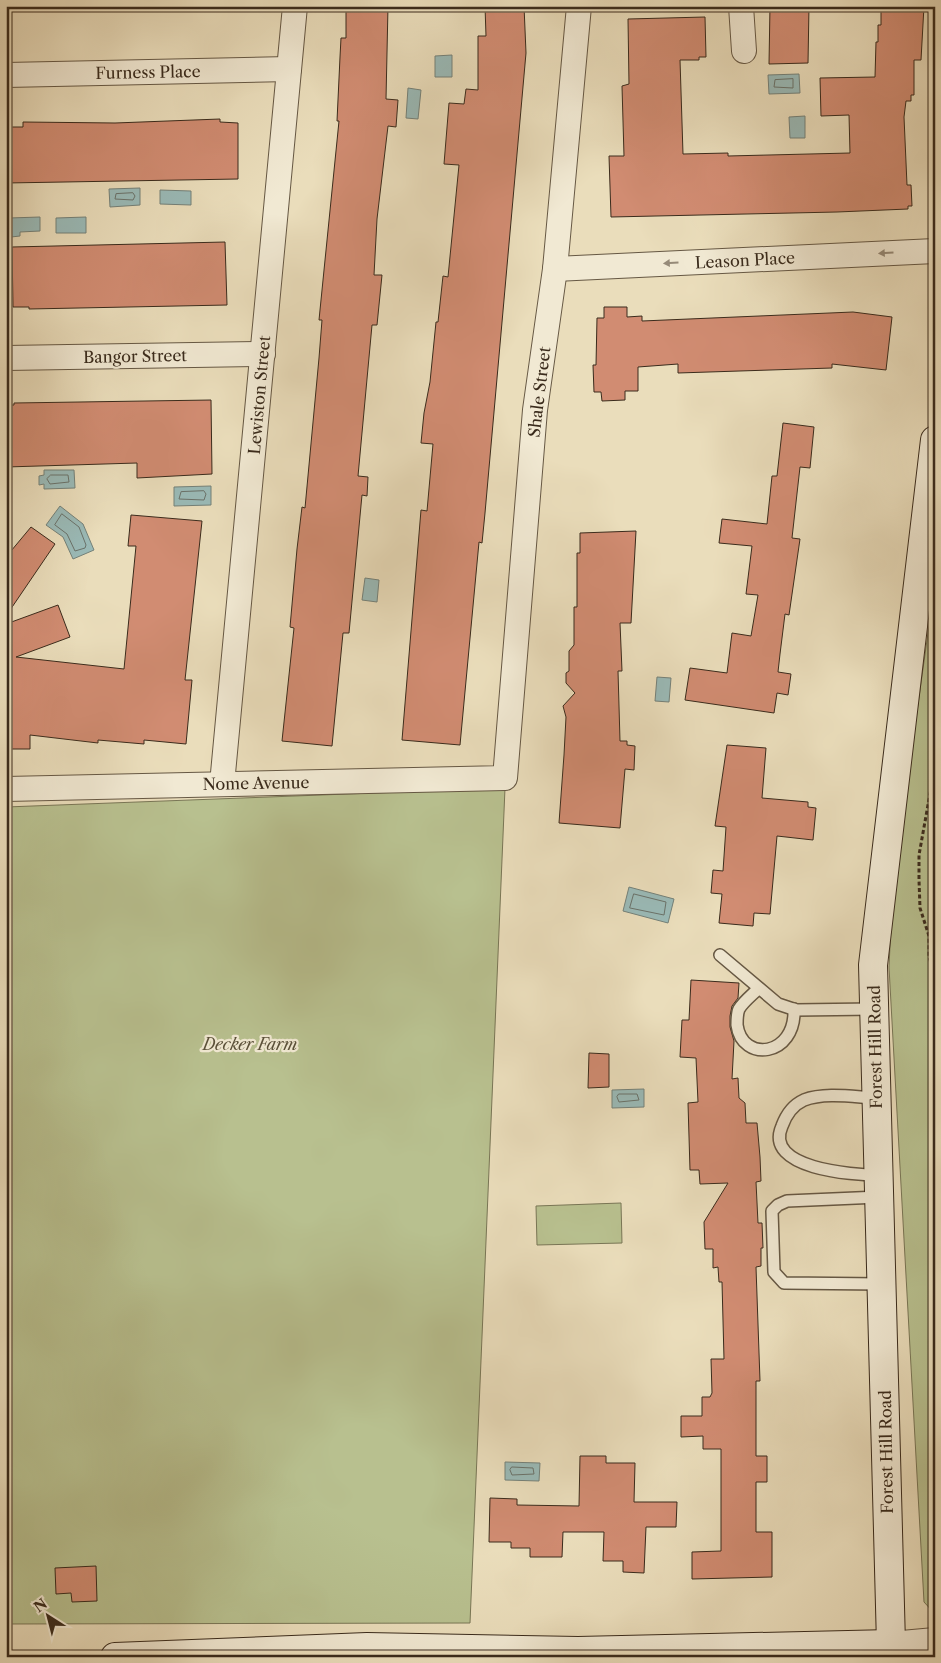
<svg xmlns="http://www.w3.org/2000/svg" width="941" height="1663" viewBox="0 0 941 1663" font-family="'Libre Caslon Text',serif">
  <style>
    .green { fill: #b8c08f; stroke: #797656 }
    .water { fill: #9abab7; stroke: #748179 }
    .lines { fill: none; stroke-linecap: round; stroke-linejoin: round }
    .shore { stroke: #6a726a; stroke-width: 1 }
    .building { fill: #d18c72; stroke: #3a2b1c }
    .lane-casing { stroke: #665844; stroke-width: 14 }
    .street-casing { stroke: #665844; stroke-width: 26 }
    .secondary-casing { stroke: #3a2b1c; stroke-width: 30 }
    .path { stroke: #3a2b1c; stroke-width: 3; stroke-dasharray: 4 2.5; stroke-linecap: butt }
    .lane { stroke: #f1e9d3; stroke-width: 11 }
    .street { stroke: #f1e9d3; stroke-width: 24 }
    .secondary { stroke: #f1e9d3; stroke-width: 28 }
    .oneway { fill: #968a78 }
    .labels { text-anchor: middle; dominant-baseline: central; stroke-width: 4.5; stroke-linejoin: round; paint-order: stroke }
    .street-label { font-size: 16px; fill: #3a2b1c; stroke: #f1e9d3 }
    .park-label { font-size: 16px; font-style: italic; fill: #5a5039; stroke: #f1e9d3 }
  </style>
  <rect width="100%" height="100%" fill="#eaddbb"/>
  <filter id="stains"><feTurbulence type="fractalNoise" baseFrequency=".004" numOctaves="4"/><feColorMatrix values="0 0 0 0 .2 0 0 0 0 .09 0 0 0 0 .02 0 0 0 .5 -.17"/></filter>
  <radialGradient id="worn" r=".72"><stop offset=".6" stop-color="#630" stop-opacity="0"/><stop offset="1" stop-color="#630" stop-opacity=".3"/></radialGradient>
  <!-- green -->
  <g class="green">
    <path d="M935 583V1614L924 1602 889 967 893 883Z"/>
    <path d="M505 788 470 1623 6 1624V807Z"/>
    <path d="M621 1203 622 1243 537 1245 536 1206Z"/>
  </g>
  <!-- water -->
  <g class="water">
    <path d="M452 55V77H435V56Z"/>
    <path d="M799 74 800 93 769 94 768 75Z"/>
    <path d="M408 88 421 90 418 119 406 118Z"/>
    <path d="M805 116V138H790L789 117Z"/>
    <path d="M140 188V205L110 207 109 189Z"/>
    <path d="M160 190 191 191V205L160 204Z"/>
    <path d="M40 217V231L20 232V236L11 237 9 218Z"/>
    <path d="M86 217V233H56V218Z"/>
    <path d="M44 470H74L75 488 44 489V484L39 485V476L44 475Z"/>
    <path d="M211 486V505L174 506V487Z"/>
    <path d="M60 506 83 524 94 550 73 559 63 537 46 525Z"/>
    <path d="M365 578 379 580 377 602 362 600Z"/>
    <path d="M657 677 671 678 669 702 655 701Z"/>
    <path d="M629 887 674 899 668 923 623 911Z"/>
    <path d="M644 1089V1107L612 1108V1090Z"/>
    <path d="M505 1462 540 1463 539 1481 505 1480Z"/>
  </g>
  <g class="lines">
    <!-- shore -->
    <g class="shore">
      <path d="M793 79V88L774 87 775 80Z"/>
      <path d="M133 193 135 196 133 200 115 199 116 194Z"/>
      <path d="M51 475H68L69 482 50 484 47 479Z"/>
      <path d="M204 491 206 494 204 500 179 499 181 492Z"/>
      <path d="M62 514 79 527 86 545 85 548 75 551 67 534 55 525Z"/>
      <path d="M634 894 666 902 664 915 630 908Z"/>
      <path d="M619 1094H637L639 1100 619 1102 617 1097Z"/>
      <path d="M512 1467 533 1468 534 1474 512 1475 510 1470Z"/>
    </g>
  </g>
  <!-- building -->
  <g class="building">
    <path d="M346 6H388L386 99 398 100 396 127 388 126 377 219 374 275H382L377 325H372L358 476 368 477 367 496 362 495 349 633H343L332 746 282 741 294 628 290 627 297 549 302 507 305 508 319 358 322 320H319L339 121H337L340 57 341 38H346Z"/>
    <path d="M485 6H524L526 53 485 513 482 543 479 542 460 745 402 740 421 510 427 511 433 444 421 443 424 413 430 382 436 322H438L443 276 448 277 459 165 444 164 449 103 464 104 466 89 478 90V36H486Z"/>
    <path d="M770 6H809L808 63 769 64Z"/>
    <path d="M881 6H924L921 60H914V95H911V101H906L904 117 907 185H911L912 206H908V209L837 212 611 217 609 156H624L622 86 629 84 628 19 705 17 706 57H699V60H680L683 154 728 153V156L850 153 849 115 821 116 820 78 875 77 876 42H878V25H881Z"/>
    <path d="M220 119V122L238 123V179L6 183V127H23V122L115 123Z"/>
    <path d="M225 242 227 305 29 309V307H13L12 247Z"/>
    <path d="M604 307H627V317L642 316V321L853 312 892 317 886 370 832 364V368L678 373V364L638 367V391H625V400L602 401 601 392H594L593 365H596L597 318H604Z"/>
    <path d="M211 400 212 474 137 478V463L6 467V405H14V403Z"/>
    <path d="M783 423 814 427 810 468 800 467 792 538 800 539 789 615 785 614 780 654 778 672 791 674 788 695 777 693 774 713 685 700 690 668 727 673 732 633 751 636 758 595 746 594 752 546 719 543 722 519 767 524 772 476H777Z"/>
    <path d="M131 515 202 521 185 680H192L186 744 144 740V744L98 740V743L30 735V749H6V624L58 605 70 637 16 657 124 669 136 546H128Z"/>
    <path d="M31 527 55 544 6 616V557Z"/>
    <path d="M636 531 631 623H620L622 671H618L620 741H627V745L635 746 634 770 625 769 620 828 559 823 564 755 566 717 563 706 575 693 566 683V673L569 671V651L574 645V607H577V553H580V533Z"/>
    <path d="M727 745 766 748 762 798 808 802V807L816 808 813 840 777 836 770 914 754 913 753 926 719 923 722 894 711 893 713 870 723 871 726 827 715 826Z"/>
    <path d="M691 980 739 983 738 998 732 1006 730 1016V1027L734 1041 732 1079 738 1078 739 1098 745 1103 746 1123H757L760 1157 761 1181 756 1182 758 1223H762L763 1248H761V1266L756 1267 760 1381H756V1456H767V1482H756V1532H772V1577L692 1579V1552L721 1551V1449H703V1436L681 1437V1416H702V1397H710L712 1393 711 1359H724L722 1282H719L718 1267 713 1268V1249H705L704 1222 728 1183 700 1184 699 1170H690L688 1103 698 1102 696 1058 680 1057 682 1020H689Z"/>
    <path d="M589 1053 609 1054V1087L588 1088Z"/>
    <path d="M580 1456H606V1463H635L634 1502H677L676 1527H646L644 1573 623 1572V1561H603L604 1532H563L562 1557H530V1548H511V1542H489L490 1498 517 1499V1505L579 1506Z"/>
    <path d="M96 1566 97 1601 72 1602 71 1593 56 1594 55 1568Z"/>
  </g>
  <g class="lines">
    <defs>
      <g id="lane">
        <path d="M720 955 778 1004 796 1010 874 1009"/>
        <path d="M758 989C752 995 743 1002 739 1009 737 1013 737 1020 737 1025 742 1063 796 1057 794 1009"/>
        <path d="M876 1098C854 1097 825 1092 804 1100 793 1105 786 1115 782 1126 763 1169 853 1175 878 1175"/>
        <path d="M879 1197 787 1201 778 1205 772 1211 774 1272 784 1283 881 1284"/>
      </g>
      <g id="street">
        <path d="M741 6 744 51"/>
        <path d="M6 75 289 69"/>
        <path d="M555 269 935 251"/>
        <path d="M6 358 263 354"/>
        <path d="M222 784 295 6"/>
        <path d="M6 789 505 778 535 410 555 269 579 6"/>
        <path d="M891 1644 935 1640"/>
      </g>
      <g id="secondary">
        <path d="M115 1657 367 1647 578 1651 891 1644"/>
        <path d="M888 1657 891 1644 873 965 935 440"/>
      </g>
    </defs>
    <!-- lane casing -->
    <use href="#lane" class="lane-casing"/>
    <!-- street casing -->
    <use href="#street" class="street-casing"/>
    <!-- secondary casing -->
    <use href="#secondary" class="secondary-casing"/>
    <!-- path -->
    <path class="path" d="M935 766 919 855V880L920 908 929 936V957L935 976"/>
    <!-- lane -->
    <use href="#lane" class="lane"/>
    <!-- street -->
    <use href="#street" class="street"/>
    <!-- secondary -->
    <use href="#secondary" class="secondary"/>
  </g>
  <!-- one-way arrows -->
  <defs><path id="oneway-solid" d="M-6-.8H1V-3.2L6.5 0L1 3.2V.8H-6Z" transform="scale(1.25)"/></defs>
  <g class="oneway">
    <use href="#oneway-solid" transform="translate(886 253) rotate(177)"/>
    <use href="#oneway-solid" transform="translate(671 263) rotate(177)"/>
  </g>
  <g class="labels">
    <!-- street labels -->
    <g class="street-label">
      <text transform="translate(148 72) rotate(-1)">Furness Place</text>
      <text transform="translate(745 260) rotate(-3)">Leason Place</text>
      <text transform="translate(135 356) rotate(-1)">Bangor Street</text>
      <text transform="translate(539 392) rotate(-83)">Shale Street</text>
      <text transform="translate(259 395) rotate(-85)">Lewiston Street</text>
      <text transform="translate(256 783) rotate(-1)">Nome Avenue</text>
      <text transform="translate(875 1047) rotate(-91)">Forest Hill Road</text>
      <text transform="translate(886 1452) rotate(-91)">Forest Hill Road</text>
    </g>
    <!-- park labels -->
    <g class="park-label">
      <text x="250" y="1044">Decker Farm</text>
    </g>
  </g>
  <!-- margin -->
  <rect width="941" height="1663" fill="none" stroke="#eaddbb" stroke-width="25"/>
  <rect x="8" y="8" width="926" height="1648" fill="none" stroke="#3a2b1c" stroke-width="2.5"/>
  <rect x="12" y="12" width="916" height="1638" fill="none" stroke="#3a2b1c"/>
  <!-- north arrow -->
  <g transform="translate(48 1616) rotate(324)" stroke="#f1e9d3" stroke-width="4" paint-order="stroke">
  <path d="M0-4L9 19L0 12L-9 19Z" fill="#3a2b1c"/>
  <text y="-8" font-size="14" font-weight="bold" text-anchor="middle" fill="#3a2b1c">N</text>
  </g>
  <rect width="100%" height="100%" filter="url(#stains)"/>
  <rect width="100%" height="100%" fill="url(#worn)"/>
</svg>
